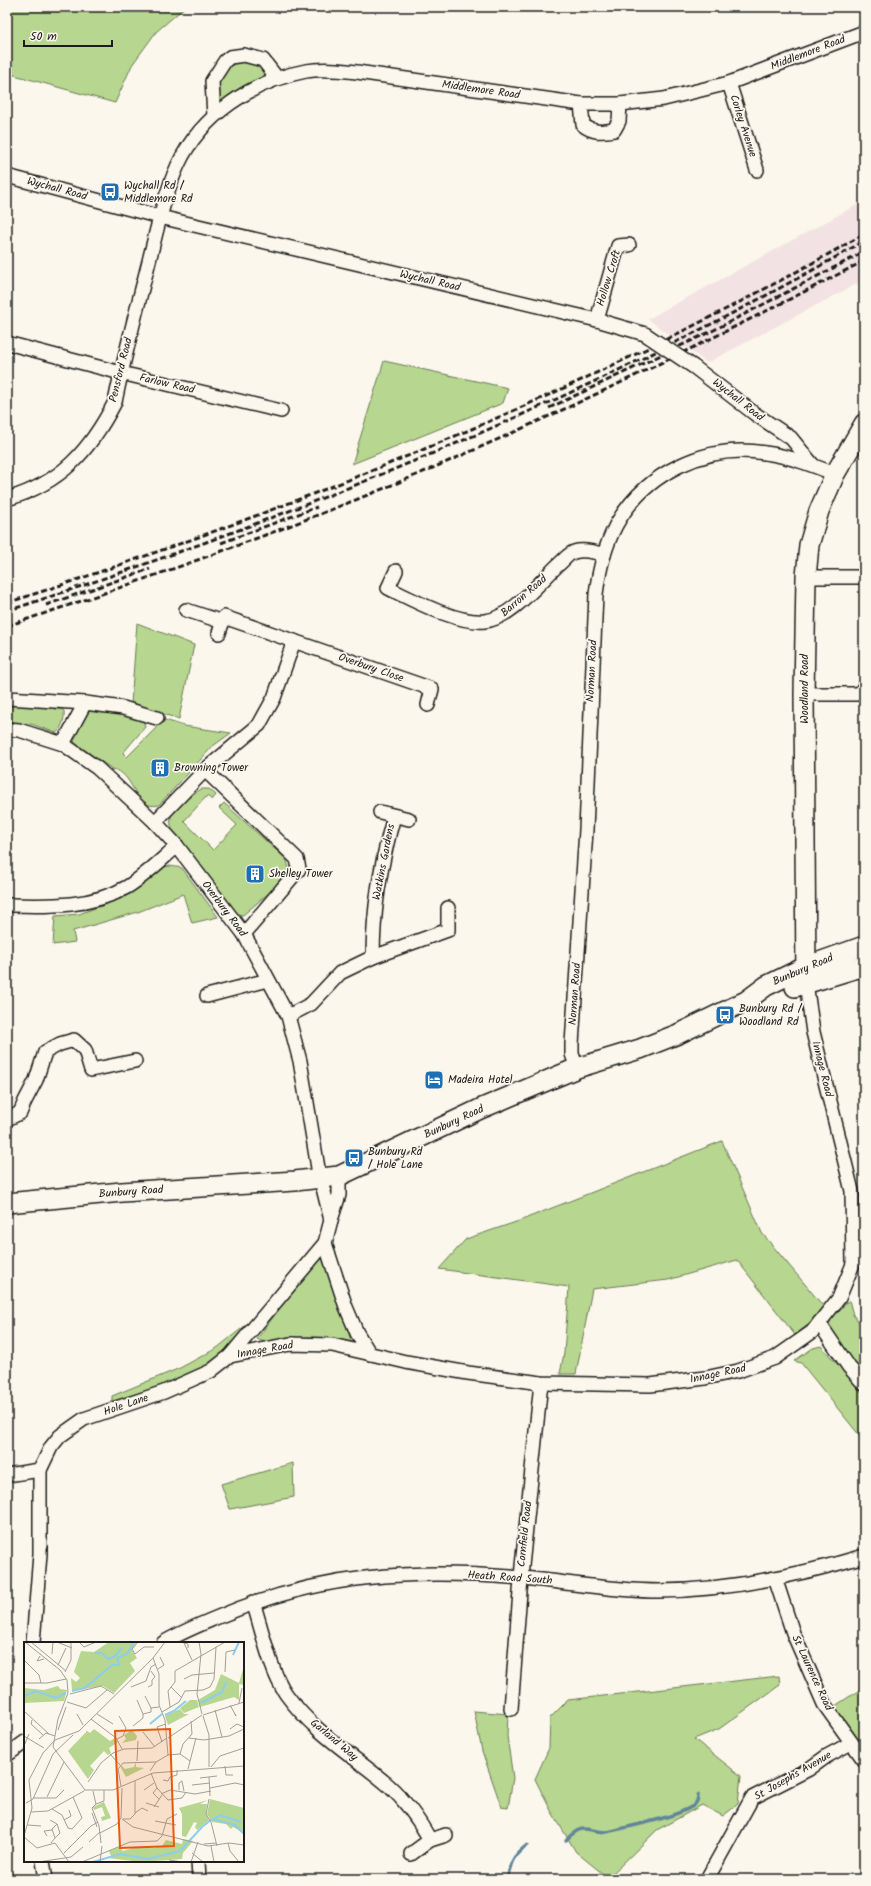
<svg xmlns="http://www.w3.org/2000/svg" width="871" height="1886" viewBox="0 0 871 1886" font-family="Kalam,sans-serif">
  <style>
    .built { fill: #f3e2e3 }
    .green { fill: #b7d68f; stroke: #6a7956 }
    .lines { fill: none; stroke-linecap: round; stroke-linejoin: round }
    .stream { stroke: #60869a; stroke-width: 3.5 }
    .street-casing { stroke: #1c1c1c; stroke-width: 16 }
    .secondary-casing { stroke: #1c1c1c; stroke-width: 22 }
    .street { stroke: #fbf7ec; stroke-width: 13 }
    .secondary { stroke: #fbf7ec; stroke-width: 19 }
    .rail { stroke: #1c1c1c; stroke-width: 3; stroke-dasharray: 6 3; stroke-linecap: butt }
    .street-bridge-casing { stroke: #1c1c1c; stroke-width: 16; stroke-linecap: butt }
    .street-bridge { stroke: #fbf7ec; stroke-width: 13 }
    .labels { text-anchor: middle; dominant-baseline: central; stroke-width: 3.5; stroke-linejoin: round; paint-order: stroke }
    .street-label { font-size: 11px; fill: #1c1c1c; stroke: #fbf7ec }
    .poi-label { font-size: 11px; fill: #1c1c1c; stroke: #fbf7ec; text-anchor: start }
    .inset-river { fill: none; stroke: #8dcdee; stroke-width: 2 }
    .inset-road { fill: none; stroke: #a29f99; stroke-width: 1 }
    .view { fill: #e8590c; fill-opacity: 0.15; stroke: #e8590c; stroke-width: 2 }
    .inset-edge { fill: none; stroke: #1c1c1c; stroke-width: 2 }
  </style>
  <rect width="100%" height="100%" fill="#fbf7ec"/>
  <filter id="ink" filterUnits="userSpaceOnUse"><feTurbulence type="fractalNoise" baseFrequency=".025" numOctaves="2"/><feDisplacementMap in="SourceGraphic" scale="8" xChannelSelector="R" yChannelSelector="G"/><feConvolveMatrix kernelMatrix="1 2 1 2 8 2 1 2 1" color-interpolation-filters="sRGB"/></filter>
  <g filter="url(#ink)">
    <!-- built -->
    <path class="built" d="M864 201V280L707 363 648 319Z"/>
    <!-- green -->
    <g class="green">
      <path d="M7 7H185L156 32 132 65 115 103 7 73Z"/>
      <path d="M237 62 250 63 264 68 267 74 265 79 219 105 216 82 228 68Z"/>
      <path d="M384 361 508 388 503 403 352 464Z"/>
      <path d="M137 623 194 645 179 719 131 704Z"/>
      <path d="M7 703 55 705 54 709H61L64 711C65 718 62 729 56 733L31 724 7 723Z"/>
      <path d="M90 711 117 712 143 719 145 727 123 753 127 757 156 728 157 723 162 719 184 726 231 733 213 746 159 805C133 811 135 772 112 769L75 743 73 736 86 712Z"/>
      <path d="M202 789H209L216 795 212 800 207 796 184 821 213 850 237 825 219 808 224 803 286 859C290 867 289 873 284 880L243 915 235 914 172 831C171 826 170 821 171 817 173 809 194 792 202 789Z"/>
      <path d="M170 866 182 868 218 917 192 923 183 894 138 912 73 931 75 942 53 945 55 916 79 914 106 904 139 886 164 867Z"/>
      <path d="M722 1141 762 1233 824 1307 814 1320 795 1335 737 1260 668 1280 592 1289 576 1374H560L564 1353 569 1287 439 1269 466 1239 519 1221Z"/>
      <path d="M324 1255 352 1344C339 1342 325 1338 312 1337 297 1337 269 1347 257 1339L279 1309Z"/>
      <path d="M849 1300 853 1315 864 1328V1375L828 1328 831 1319Z"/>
      <path d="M251 1321 223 1358 179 1381 112 1401V1396L180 1368 217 1348Z"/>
      <path d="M821 1346 864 1394V1441L801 1363 794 1361 813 1348Z"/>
      <path d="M293 1463 294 1497 230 1509 221 1484Z"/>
      <path d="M779 1676 780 1685 719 1729 694 1739 741 1776 738 1804 723 1816 702 1805 657 1830 608 1878 576 1852 550 1809 535 1779 549 1748 550 1718 568 1700Z"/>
      <path d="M864 1687V1750L848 1732 835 1706Z"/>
      <path d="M474 1711 508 1714 507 1736 513 1778 508 1808 501 1807 499 1800 482 1751Z"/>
    </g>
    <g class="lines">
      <!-- stream -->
      <g class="stream">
        <path d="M566 1840C584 1821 586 1832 607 1832 630 1826 674 1818 693 1806 697 1803 698 1800 698 1795"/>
        <path d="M507 1879C512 1861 511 1858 527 1845"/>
      </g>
      <defs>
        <g id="street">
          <path d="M729 83 757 170"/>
          <path d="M581 104 583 125C593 133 602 132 614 130L619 121 620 104"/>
          <path d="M214 116 212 81 225 61 230 57 244 55 263 60 277 78"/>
          <path d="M7 176 160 217 597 320 645 334"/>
          <path d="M597 320 618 246 629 245"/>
          <path d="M7 343 121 373 281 411"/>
          <path d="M694 367 755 414 791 438 813 465"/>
          <path d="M7 499C62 483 90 450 115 402 124 357 136 313 147 269 156 234 163 198 178 165 201 115 253 81 306 71 322 68 340 70 357 72L581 104H620L664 99 729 83 864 32"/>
          <path d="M396 571 388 588C413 600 457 624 485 621 510 619 540 582 558 565 563 561 569 553 574 552 584 549 595 552 604 555"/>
          <path d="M806 577H864"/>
          <path d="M186 610 223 622"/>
          <path d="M219 633 224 617 432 689 428 705"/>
          <path d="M804 694H860L864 687"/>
          <path d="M8 698 85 703 123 708 157 718"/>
          <path d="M7 729 19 730 63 744 97 768 155 822 177 846 244 934 288 1016 300 1061 318 1168 331 1220 339 1195V1176"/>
          <path d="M63 744 85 703"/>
          <path d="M205 770 297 859 299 869 244 934"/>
          <path d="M380 812 409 819"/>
          <path d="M155 822 205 770 259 725 274 698 294 641"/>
          <path d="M7 905C47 906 91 908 127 887 145 876 161 860 177 846"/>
          <path d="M373 957C373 908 381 862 394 816"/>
          <path d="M207 996 268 980"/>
          <path d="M288 1016 311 1004 340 973 373 957 448 930V908"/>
          <path d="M577 1068 572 1054V1044L586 830 596 594C599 570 605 546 616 525 645 473 706 443 765 453 789 456 812 465 835 474"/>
          <path d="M7 1119 20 1113 25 1101 36 1080 45 1052 60 1044 74 1040 85 1050 91 1070 135 1061"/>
          <path d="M325 1243 346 1307 357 1333 370 1354"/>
          <path d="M819 1323 849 1367 864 1384"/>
          <path d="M230 1356 290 1344 332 1345 406 1362 468 1373 541 1383 650 1385 705 1378 738 1371 775 1358 812 1332 839 1298 853 1264 852 1191 813 1032 806 983"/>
          <path d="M7 1475 40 1470"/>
          <path d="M775 1578 793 1633 824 1704 864 1760"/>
          <path d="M253 1602C262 1629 270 1671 286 1694 315 1734 352 1754 388 1785 406 1801 419 1820 430 1840"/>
          <path d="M33 1643 40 1554V1470L51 1447 60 1436 84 1419 164 1392 211 1371 230 1356 325 1243 331 1220"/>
          <path d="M163 1643C181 1632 199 1625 218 1617 319 1574 415 1568 522 1578 567 1582 613 1591 659 1591 728 1590 797 1576 864 1556"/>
          <path d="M511 1709 522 1566 541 1383"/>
          <path d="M7 1755 25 1742"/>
          <path d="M411 1854 430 1840 446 1835"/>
          <path d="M43 1861 46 1879"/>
          <path d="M198 1861 199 1879"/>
          <path d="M707 1879 752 1798 809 1769 827 1756 851 1743"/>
        </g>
        <g id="secondary">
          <path d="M806 983 804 694 806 577 809 545 819 511 835 474 864 424"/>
          <path d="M795 987 864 966"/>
          <path d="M7 1203 122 1192 295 1181 339 1176 480 1109 577 1068 640 1049 678 1034 746 1001 766 986 805 967 864 946"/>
        </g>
      </defs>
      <!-- street casing -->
      <use href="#street" class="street-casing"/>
      <!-- secondary casing -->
      <use href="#secondary" class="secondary-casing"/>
      <!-- street -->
      <use href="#street" class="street"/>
      <!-- secondary -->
      <use href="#secondary" class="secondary"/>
      <!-- rail -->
      <g class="rail">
        <path d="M549 408 714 330 864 252"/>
        <path d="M221 543 317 507"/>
        <path d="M7 603C303 506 594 389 864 234"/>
        <path d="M46 605 150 569"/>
        <path d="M7 611C302 514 594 397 864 241"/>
        <path d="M7 626C154 577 300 525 442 464 585 402 725 333 864 261"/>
      </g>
      <defs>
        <path id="street-bridge" d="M645 334 694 367"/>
      </defs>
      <!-- street-bridge casing -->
      <use href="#street-bridge" class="street-bridge-casing"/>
      <!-- street-bridge -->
      <use href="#street-bridge" class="street-bridge"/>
    </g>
  </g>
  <!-- icons -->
  <defs>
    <symbol id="bus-square" viewBox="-11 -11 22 22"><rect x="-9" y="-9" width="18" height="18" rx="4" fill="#1f6fb2" stroke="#fbf7ec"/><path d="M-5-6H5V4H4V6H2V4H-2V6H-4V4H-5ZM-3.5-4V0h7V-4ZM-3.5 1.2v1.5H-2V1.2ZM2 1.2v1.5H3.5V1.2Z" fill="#fff"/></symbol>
    <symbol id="building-square" viewBox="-11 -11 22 22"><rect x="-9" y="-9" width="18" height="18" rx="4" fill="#1f6fb2" stroke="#fbf7ec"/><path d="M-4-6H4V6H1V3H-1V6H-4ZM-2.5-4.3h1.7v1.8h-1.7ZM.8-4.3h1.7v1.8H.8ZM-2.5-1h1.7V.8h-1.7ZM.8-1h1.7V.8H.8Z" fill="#fff"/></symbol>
    <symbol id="hotel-square" viewBox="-11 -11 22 22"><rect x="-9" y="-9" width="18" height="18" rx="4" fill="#1f6fb2" stroke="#fbf7ec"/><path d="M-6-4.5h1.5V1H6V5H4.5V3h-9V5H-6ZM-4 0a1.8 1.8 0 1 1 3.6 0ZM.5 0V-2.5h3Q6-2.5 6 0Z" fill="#fff"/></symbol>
  </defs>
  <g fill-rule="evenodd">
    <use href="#bus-square" x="99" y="181" width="22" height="22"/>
    <use href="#building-square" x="149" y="757" width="22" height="22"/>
    <use href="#building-square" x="244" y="863" width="22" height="22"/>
    <use href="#bus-square" x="714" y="1004" width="22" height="22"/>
    <use href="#hotel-square" x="423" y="1069" width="22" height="22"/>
    <use href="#bus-square" x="343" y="1147" width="22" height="22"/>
  </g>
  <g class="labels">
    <!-- street labels -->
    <g class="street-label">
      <text transform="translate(808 53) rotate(-21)">Middlemore Road</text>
      <text transform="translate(481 90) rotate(8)">Middlemore Road</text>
      <text transform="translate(743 126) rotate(72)">Corley Avenue</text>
      <text transform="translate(57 189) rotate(15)">Wychall Road</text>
      <text transform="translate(609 278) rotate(-73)">Hollow Croft</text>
      <text transform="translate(430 281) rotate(13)">Wychall Road</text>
      <text transform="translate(121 370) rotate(-76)">Pensford Road</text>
      <text transform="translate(167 384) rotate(13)">Farlow Road</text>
      <text transform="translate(738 400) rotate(38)">Wychall Road</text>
      <text transform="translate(524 596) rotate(-41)">Barron Road</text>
      <text transform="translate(371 668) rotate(19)">Overbury Close</text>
      <text transform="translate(592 671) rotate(-87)">Norman Road</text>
      <text transform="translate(805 689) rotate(-90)">Woodland Road</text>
      <text transform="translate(384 862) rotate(-79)">Watkins Gardens</text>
      <text transform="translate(224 909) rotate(53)">Overbury Road</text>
      <text transform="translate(803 970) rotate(-23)">Bunbury Road</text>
      <text transform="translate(575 994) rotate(-86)">Norman Road</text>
      <text transform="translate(822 1069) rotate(76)">Innage Road</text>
      <text transform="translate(454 1122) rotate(-25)">Bunbury Road</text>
      <text transform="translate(131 1192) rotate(-4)">Bunbury Road</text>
      <text transform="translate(265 1350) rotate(-10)">Innage Road</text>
      <text transform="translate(718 1374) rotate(-12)">Innage Road</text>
      <text transform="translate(126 1405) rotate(-19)">Hole Lane</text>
      <text transform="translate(525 1534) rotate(-84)">Cornfield Road</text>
      <text transform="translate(510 1578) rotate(4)">Heath Road South</text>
      <text transform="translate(812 1673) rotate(65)">St Laurence Road</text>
      <text transform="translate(334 1740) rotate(40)">Garland Way</text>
      <text transform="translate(793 1776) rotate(-30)">St Josephs Avenue</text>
    </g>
    <!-- poi labels -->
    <g class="poi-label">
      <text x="124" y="186">Wychall Rd /<tspan x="124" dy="13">Middlemore Rd</tspan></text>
      <text x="174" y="768">Browning Tower</text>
      <text x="269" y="874">Shelley Tower</text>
      <text x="739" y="1009">Bunbury Rd /<tspan x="739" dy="13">Woodland Rd</tspan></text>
      <text x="448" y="1080">Madeira Hotel</text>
      <text x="368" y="1152">Bunbury Rd<tspan x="368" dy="13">/ Hole Lane</tspan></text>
    </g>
  </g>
  <!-- overview -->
  <g transform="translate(24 1642)">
    <rect width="220" height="220" fill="#fbf7ec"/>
    <path d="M85 0H113L108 8 113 16 106 21 111 29 90 51 79 44 48 49 47 36 52 40 56 36 50 30 57 9 70 10ZM220 24V43L215 42V58L210 55 176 65 174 58 191 48 197 32 215 41ZM34 44 36 47 43 48 40 59 0 61V46L20 48ZM166 58H173L175 65 160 71 156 66ZM156 67 160 72H165L144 83 141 74ZM70 87 86 99 91 96 94 100 85 106 87 111 84 113 80 109 66 124 70 128 64 137 44 109 63 89 66 91ZM108 88 113 94 112 98 98 101 102 97 100 93ZM112 120V125L120 126 102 135 96 124 97 123 101 127 110 125ZM186 157 220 166V191L209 185 207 187 202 182 188 180 183 172ZM184 158 176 162H183L182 171 185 178 173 188 171 185 173 181 170 180 162 195 158 194V172L155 166ZM80 160 87 176 78 179 77 175 81 174 78 165 70 168 69 165ZM159 197 169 199 159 211 158 217 117 220 84 216 87 214 85 209 95 205 99 209 112 205 130 206 138 204 142 198 158 202Z" fill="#b7d68f"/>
    <path class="inset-river" d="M71 11H77L85 17 91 14 98 6M209 13 215 0M48 49 61 46 88 23H95L93 16 103 12 110 0M0 54 12 49 32 56 42 51M177 61 198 50 202 40M141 73 150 69 162 59M126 82 138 72M190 177 196 173 217 180M69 220 96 212 124 217 156 209 178 185 188 177 211 183 220 192"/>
    <path class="inset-road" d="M1 0 36 28 43 38 44 51 34 77 29 105 61 148M7 0 42 29M33 0 48 6M55 0 60 5 72 0M114 0 108 7 111 12 120 5H130M175 0 177 12 173 52 178 72M164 6V2L160 1 168 18M28 12 29 0M16 14 13 19 20 17M0 18 15 33 17 41M34 23 42 6M134 27 140 23 136 15M41 30 47 18V0M201 30 202 10 211 8M160 37 168 33 190 31M0 41H23L42 37M107 45 122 39 127 25 132 22M124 45 128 43V38L131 35 127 29M147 45 158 56M46 52 77 44 90 52M121 54 127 66M113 58 119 72M43 60 62 66 83 48M215 61 218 46M206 63 212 74 211 72M146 65 144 49 151 40V29L201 0M191 68 198 95M0 69 25 92M138 70 155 60 161 49 179 48 186 45 190 37 192 5M53 72 59 83M73 72 89 82M179 73 220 60M179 74 185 93V125M67 77 92 96 98 107M8 78 7 82 19 93M109 84 119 76V72L127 70V66L135 65M206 87 213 82 220 85M34 88 42 65M119 90 131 105M0 94 20 106M144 96 178 73M165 96 180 98 205 94 220 87M15 97 22 91 31 94M93 97 99 94 102 86 95 74M138 100 133 85 142 82M0 104 5 92M86 112 96 123M156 112 159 102 168 92 167 79M144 113 156 112 166 119M113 119 114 99M201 124 202 133H209M187 125 196 114 220 106M164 127 172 96M126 129 132 120 144 113 141 78 135 63V32L129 16M127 131 133 146 144 158 158 156 162 150M185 135 186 154M176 136 193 134M139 138 144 139 146 135 153 133V128M64 140 77 121 89 111 100 107 128 106 143 96M168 143 186 141M97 144 94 127 99 121 132 120M133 146 129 151 135 157M186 146 211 141 220 143M60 148H89L129 131 220 124M120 148 130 141M155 148V141L158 139 160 149M69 149 72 162M137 152 146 148 171 152 187 149M23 155 40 120M9 156H32L40 148M185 157 182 172 187 180 193 204M2 161 9 157 29 112 49 93M122 161 135 165M72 162 68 166 75 184 77 201M72 162 80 159V148M130 165 138 153M28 167 38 173 44 186 48 187 58 176 49 155M7 170 24 169 60 149M68 171 73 185M111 171 118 166 124 169M98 177 109 185 184 204 205 201 220 203M99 177H106L111 172V139M26 178 33 182 28 187 31 196 27 201M40 178 47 174 45 168M131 179 152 183M4 183 17 184M76 191 93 182 97 176 98 146M0 194 8 166 5 138 19 111 31 98 55 89 129 16 141 0M23 194 20 189 28 188M0 195 13 206 31 201 45 220M31 196 36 191 33 182M65 200 76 190M204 201 206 209 215 220M180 202 192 201M187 204 190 220M40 211 67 184 74 180M168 211 179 220M145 218 159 220M14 220 47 215 59 205M58 220 106 200 133 199 138 194 143 177 153 172M76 220 78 204M167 220 174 200"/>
    <path class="view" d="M146 87 150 204 96 206 91 89Z"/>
    <rect width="220" height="220" class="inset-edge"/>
  </g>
  <!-- margin -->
  <rect width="871" height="1886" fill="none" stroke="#fbf7ec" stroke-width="24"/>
  <rect x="12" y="12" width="847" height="1862" fill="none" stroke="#1c1c1c" stroke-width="1.5" filter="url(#ink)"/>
  <!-- scale -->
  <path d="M24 40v6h88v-6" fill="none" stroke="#1c1c1c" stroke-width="2"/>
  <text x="30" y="40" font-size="12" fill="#1c1c1c" stroke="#fbf7ec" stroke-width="3" paint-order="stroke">50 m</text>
</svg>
